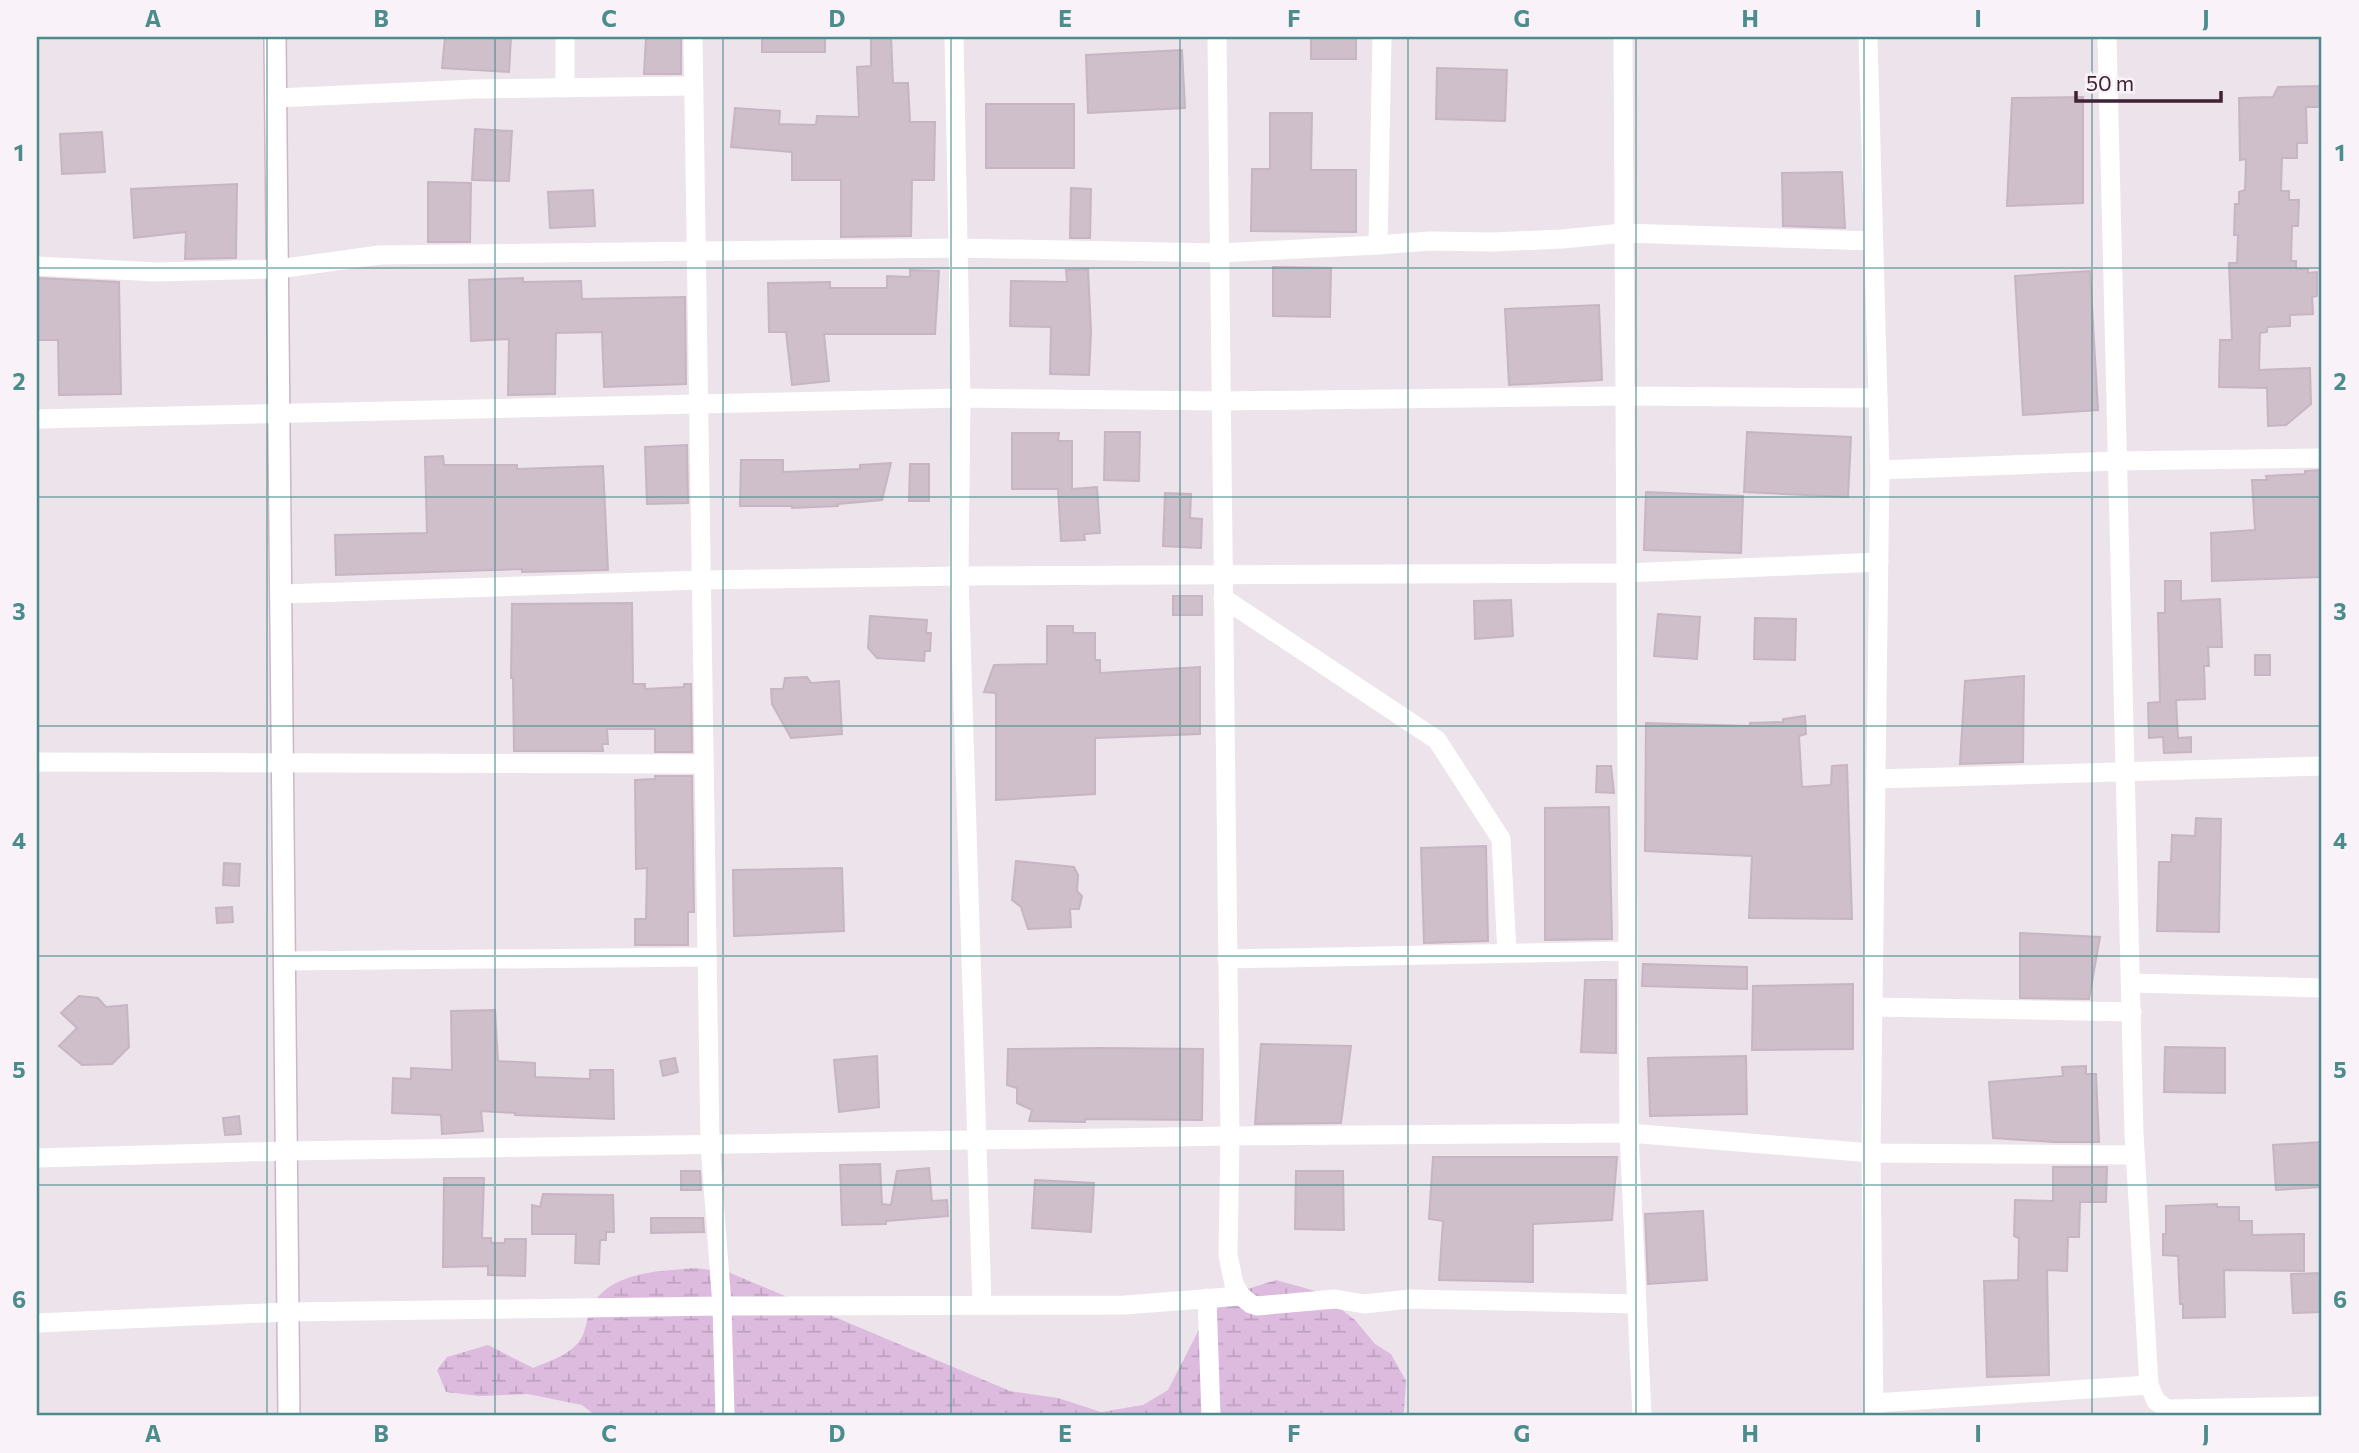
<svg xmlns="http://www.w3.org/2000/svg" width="2359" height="1453" viewBox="0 0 2359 1453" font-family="Commissioner,sans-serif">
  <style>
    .wetland { fill: url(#wetland-marsh) }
    .building { fill: #cebfca; stroke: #c7b5c3; stroke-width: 2 }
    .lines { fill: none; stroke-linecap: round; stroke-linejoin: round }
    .secondary-casing { stroke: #cdb6c7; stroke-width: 24 }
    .street { stroke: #fff; stroke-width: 19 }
    .secondary { stroke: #fff; stroke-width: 21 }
    .grid { fill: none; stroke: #4c8c8c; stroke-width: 2; stroke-opacity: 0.55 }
    .neatline { fill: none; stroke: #4c8c8c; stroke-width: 2.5 }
    .grid-label { font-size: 23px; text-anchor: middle; font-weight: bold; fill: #4c8c8c }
  </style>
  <defs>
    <pattern id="wetland-marsh" width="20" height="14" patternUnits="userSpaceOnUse" patternTransform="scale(1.75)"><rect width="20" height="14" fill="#dcbbdf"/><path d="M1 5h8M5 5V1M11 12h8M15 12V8" fill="none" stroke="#bea0c0"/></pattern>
  </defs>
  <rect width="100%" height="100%" fill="#ede3eb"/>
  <!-- wetland -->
  <path class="wetland" d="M695 1268 728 1272 1010 1391 1058 1398 1101 1412 1143 1405 1168 1390 1206 1316 1241 1291 1276 1280 1319 1292 1355 1320 1375 1344 1391 1354 1406 1381 1404 1412 1399 1416H596L582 1405 528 1394 479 1396 446 1392 437 1370 447 1357 488 1345 533 1368C552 1360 577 1353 584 1332 587 1323 589 1309 595 1301 616 1271 662 1271 695 1268Z"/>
  <!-- building -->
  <g class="building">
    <path d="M445 37H511L509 72 442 68Z"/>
    <path d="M646 37H681V74H644Z"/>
    <rect x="762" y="37" width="63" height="15"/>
    <path d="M871 37H891L893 83H908L910 122H935L934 180H912L911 236 841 237V180H792V152L731 147 735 108 780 111 779 124 816 125 817 116 859 117 857 67 871 66Z"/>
    <rect x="1311" y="37" width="45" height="22"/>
    <path d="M1182 50 1185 108 1088 113 1086 55Z"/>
    <path d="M1437 68 1507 70 1505 121 1436 119Z"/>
    <path d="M2322 86V107H2306L2307 143H2297V158H2282L2281 191H2289V200H2299L2298 226H2292L2291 261H2296V269H2308V273L2317 272V296L2312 297 2313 314 2290 315V326L2267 327V332L2260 333 2259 370 2310 368 2311 404 2286 425 2268 426 2267 388 2219 387 2220 340H2232L2229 263H2237L2238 235H2234L2235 204H2239V192L2245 190 2246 159 2240 160 2239 98 2273 97 2278 87Z"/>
    <path d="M2083 97V203L2007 206 2012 98Z"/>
    <rect x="986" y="104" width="88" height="64"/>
    <path d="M1270 113H1312L1311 170H1356V232L1251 231 1252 169H1270Z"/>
    <path d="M475 129 512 131 509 181 472 180Z"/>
    <path d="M102 132 105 172 62 174 60 134Z"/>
    <path d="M1842 172 1845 228 1783 226 1782 173Z"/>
    <path d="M428 182 471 183 470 242H428Z"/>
    <path d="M237 184 236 258 185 259 186 232 134 238 131 189Z"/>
    <path d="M1071 188 1091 189 1090 238H1070Z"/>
    <path d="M593 190 595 226 550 228 548 192Z"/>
    <path d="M1273 267 1331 268 1330 317 1273 316Z"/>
    <path d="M1088 269 1091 331 1089 375 1050 374 1051 327 1010 326 1011 281 1067 282 1066 270Z"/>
    <path d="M910 270 939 271 935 334H824L829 381 792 385 786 332H769L768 283 830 282V288H887V276L910 277Z"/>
    <path d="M2090 271 2098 410 2023 415 2015 276Z"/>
    <path d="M37 278 119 282 121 394 59 395 58 340H37Z"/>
    <path d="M523 278V282L581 281 582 299 685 297 686 384 604 387 602 332 556 333 555 394 508 395 509 339 471 341 469 280Z"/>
    <path d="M1599 305 1602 380 1509 385 1505 309Z"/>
    <path d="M1105 432H1140L1139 481 1104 480Z"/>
    <path d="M1747 432 1851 437 1848 497 1744 492Z"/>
    <path d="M1012 433H1059L1058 441H1072V489L1097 487 1100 533 1084 534 1085 540 1061 541 1058 489H1012Z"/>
    <path d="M687 445 688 503 647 504 645 447Z"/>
    <path d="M443 456 444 465H517V469L603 466 608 570 522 572V569L336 575 335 535 427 533 425 457Z"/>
    <path d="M741 460H783V472L860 469V465L891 463 882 500 838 504V506L792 508V506H740Z"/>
    <path d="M910 464H929V501H909Z"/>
    <path d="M2322 470V577L2212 581 2211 533 2255 530 2252 480H2267L2266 476 2305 474V471Z"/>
    <path d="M1646 492 1743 496 1741 553 1644 550Z"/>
    <path d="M1165 493 1191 494 1190 518 1202 519 1201 548 1163 546Z"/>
    <path d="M2165 581H2181V601L2220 599 2222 647H2208L2209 666H2204L2205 699 2176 700 2178 738 2191 737V752L2164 753 2163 737 2149 738 2148 703 2160 702 2158 613H2165Z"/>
    <rect x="1173" y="596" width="29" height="19"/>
    <path d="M1511 600 1513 636 1475 639 1474 601Z"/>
    <path d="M632 603 633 684H645V689L684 687V684H691L692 752H655V729H607L608 744H602L603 751H514L513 678H511L512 604Z"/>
    <path d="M1658 614 1700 617 1697 659 1654 656Z"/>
    <path d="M870 616 927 620 926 633H931L930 651H925L924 661 877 658 868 648Z"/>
    <path d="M1755 618 1796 619 1795 660 1754 659Z"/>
    <path d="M1047 626H1073V633H1095V660H1100V673L1200 667V734L1095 738V794L996 800V693L984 692 994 665 1047 664Z"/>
    <rect x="2255" y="655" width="15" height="20"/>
    <path d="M2024 676 2023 762 1960 764 1965 681Z"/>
    <path d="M807 677 811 683 839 681 842 734 791 738 772 704 771 689H783L785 678Z"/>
    <path d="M1805 716 1806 734 1799 736 1802 787 1831 785 1832 766 1847 765 1852 919 1749 918 1752 856 1645 851 1646 723 1750 726V723L1783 722V719Z"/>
    <path d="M1597 766H1611L1614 793 1596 792Z"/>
    <path d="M655 776H692L694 912H688V945H635V919H646L647 868 636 869 635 780 655 779Z"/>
    <path d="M1609 807 1612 939 1545 940V808Z"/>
    <path d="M2196 818 2221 819 2219 932 2157 931 2159 862H2171L2172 835 2195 836Z"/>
    <path d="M1486 846 1488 941 1424 943 1421 848Z"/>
    <path d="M1016 861 1074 867 1078 875 1077 891 1082 896 1079 909H1070L1071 927 1028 929 1021 907 1012 900Z"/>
    <path d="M224 863 240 864 239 886 223 885Z"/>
    <path d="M842 868 844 931 734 936 733 870Z"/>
    <path d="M232 907 233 922 217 923 216 908Z"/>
    <path d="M2020 933 2100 937 2089 999 2020 998Z"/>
    <path d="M1643 964 1747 967V989L1642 986Z"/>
    <path d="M1585 980H1616V1053L1581 1052Z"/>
    <path d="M1853 984V1049L1752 1050 1753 986Z"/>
    <path d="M79 996 98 998 106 1007 127 1005 129 1047 112 1064 82 1065 59 1046 77 1028 61 1013Z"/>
    <path d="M495 1010 498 1061 535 1063V1077L590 1079V1070H613L614 1119 515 1115V1113L481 1111 483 1131 442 1134 441 1115 392 1113 393 1078 411 1079V1068L452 1070 451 1011Z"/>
    <path d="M1261 1044 1351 1046 1341 1123 1255 1124Z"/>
    <path d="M2165 1047 2225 1048V1093L2164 1092Z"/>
    <path d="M1099 1048 1203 1049 1202 1120 1085 1119V1122L1029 1121 1032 1110 1017 1103V1088L1007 1085 1008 1049Z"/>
    <path d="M877 1056 879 1107 839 1112 834 1060Z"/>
    <path d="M1746 1056 1747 1114 1650 1116 1648 1058Z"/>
    <path d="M675 1058 678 1072 663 1076 660 1061Z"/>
    <path d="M2086 1066V1074H2096L2099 1142H2053L1993 1138 1989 1082 2063 1076 2062 1067Z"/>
    <path d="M239 1116 241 1134 225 1135 223 1118Z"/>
    <path d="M2322 1142V1187L2276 1190 2273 1145Z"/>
    <path d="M1433 1157H1617L1612 1220 1533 1224V1282L1439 1280 1443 1221 1429 1219Z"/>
    <path d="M880 1164 882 1204 891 1205 897 1171 929 1168 932 1201 947 1200 948 1216 886 1221V1224L842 1225 840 1165Z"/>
    <path d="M2053 1167H2107L2106 1202H2080L2079 1237H2068L2067 1271 2047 1270 2049 1375 1987 1377 1984 1281 2018 1280 2019 1238 2014 1236 2015 1200 2053 1201Z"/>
    <path d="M681 1171H700L701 1190H681Z"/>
    <path d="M1296 1171H1343L1344 1230 1295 1229Z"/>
    <path d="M444 1178H484L482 1238H491V1243H505V1239H526L525 1276 488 1275V1266L443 1267Z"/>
    <path d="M1035 1180 1094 1183 1091 1232 1032 1228Z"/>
    <path d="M543 1194 613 1195 614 1232H606V1240H600L599 1264 575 1263 576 1234H532V1205L540 1207Z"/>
    <path d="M2217 1204V1207H2239V1221H2252V1235L2304 1234V1271L2224 1270 2225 1317 2183 1318V1304H2180L2178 1256 2163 1255V1234H2166V1206Z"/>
    <path d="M1703 1211 1707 1280 1648 1284 1645 1214Z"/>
    <path d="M651 1218H703L704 1232 651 1233Z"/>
    <path d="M2322 1273V1312L2293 1313 2291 1274Z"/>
  </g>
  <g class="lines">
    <defs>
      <path id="secondary" d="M275 37 289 1416"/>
    </defs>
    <!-- secondary casing -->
    <use href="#secondary" class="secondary-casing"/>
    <!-- street -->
    <g class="street">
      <path d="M693 37 710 1144 722 1306 725 1416"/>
      <path d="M954 37 961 398 959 576 982 1305"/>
      <path d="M1217 37 1230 1136 1228 1255 1234 1284 1241 1296 1251 1304 1257 1306 1335 1299 1364 1304 1410 1299 1636 1304"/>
      <path d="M1623 37 1629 1133 1642 1416"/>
      <path d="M1868 37 1880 470 1871 1153 1874 1416"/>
      <path d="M2107 37 2134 1133 2149 1385 2156 1401 2167 1409 2322 1406"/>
      <path d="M565 88V37"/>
      <path d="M276 98 474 89 693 86"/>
      <path d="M1378 245 1430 241 1493 242 1562 239 1624 233 1873 241"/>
      <path d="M37 266 157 272 278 269 379 255 958 248 1219 253 1378 245 1382 37"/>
      <path d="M37 419 961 398 1221 401 1626 396 1878 398"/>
      <path d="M1880 470 2116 461 2322 458"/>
      <path d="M282 594 701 580 959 576 1627 573 1879 562"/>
      <path d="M1223 598 1437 740 1501 839 1507 953"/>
      <path d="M37 762 704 764"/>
      <path d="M1876 779 2322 766"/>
      <path d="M1227 959 1628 951"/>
      <path d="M284 961 707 957"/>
      <path d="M2131 983 2322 988"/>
      <path d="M1873 1007 2132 1012"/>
      <path d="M37 1158 286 1151 1230 1136 1629 1133 1871 1153 2135 1155"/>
      <path d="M1207 1298 1211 1416"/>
      <path d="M37 1323 287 1312 722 1306 1125 1305 1241 1296"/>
      <path d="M1874 1403 2149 1385"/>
    </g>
    <!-- secondary -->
    <use href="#secondary" class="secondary"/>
  </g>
  <!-- grid -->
  <path class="grid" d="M267 37V1416M495 37V1416M723 37V1416M951 37V1416M1180 37V1416M1408 37V1416M1636 37V1416M1864 37V1416M2092 37V1416M37 268H2322M37 497H2322M37 726H2322M37 956H2322M37 1185H2322"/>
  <!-- border -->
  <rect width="2359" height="1453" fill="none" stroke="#f9f3f9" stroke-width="77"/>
  <!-- scale -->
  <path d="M2076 91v10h145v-10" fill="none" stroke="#3f2234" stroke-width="3.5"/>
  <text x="2086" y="91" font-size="21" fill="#3f2234" stroke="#f9f3f9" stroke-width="5" paint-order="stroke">50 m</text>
  <rect x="38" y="38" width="2282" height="1376" class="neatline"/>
  <g class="grid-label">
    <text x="153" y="27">A</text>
    <text x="381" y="27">B</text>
    <text x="609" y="27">C</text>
    <text x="837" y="27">D</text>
    <text x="1065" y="27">E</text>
    <text x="1294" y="27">F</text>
    <text x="1522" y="27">G</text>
    <text x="1750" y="27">H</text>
    <text x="1978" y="27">I</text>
    <text x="2206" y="27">J</text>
    <text x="19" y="161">1</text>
    <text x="2340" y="161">1</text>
    <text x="19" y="390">2</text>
    <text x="2340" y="390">2</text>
    <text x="19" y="620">3</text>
    <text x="2340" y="620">3</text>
    <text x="19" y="849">4</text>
    <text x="2340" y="849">4</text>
    <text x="19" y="1078">5</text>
    <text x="2340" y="1078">5</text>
    <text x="19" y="1308">6</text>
    <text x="2340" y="1308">6</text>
    <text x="153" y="1442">A</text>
    <text x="381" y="1442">B</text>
    <text x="609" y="1442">C</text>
    <text x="837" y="1442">D</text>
    <text x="1065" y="1442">E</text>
    <text x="1294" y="1442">F</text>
    <text x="1522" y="1442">G</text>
    <text x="1750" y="1442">H</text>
    <text x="1978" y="1442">I</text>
    <text x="2206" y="1442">J</text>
  </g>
</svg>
